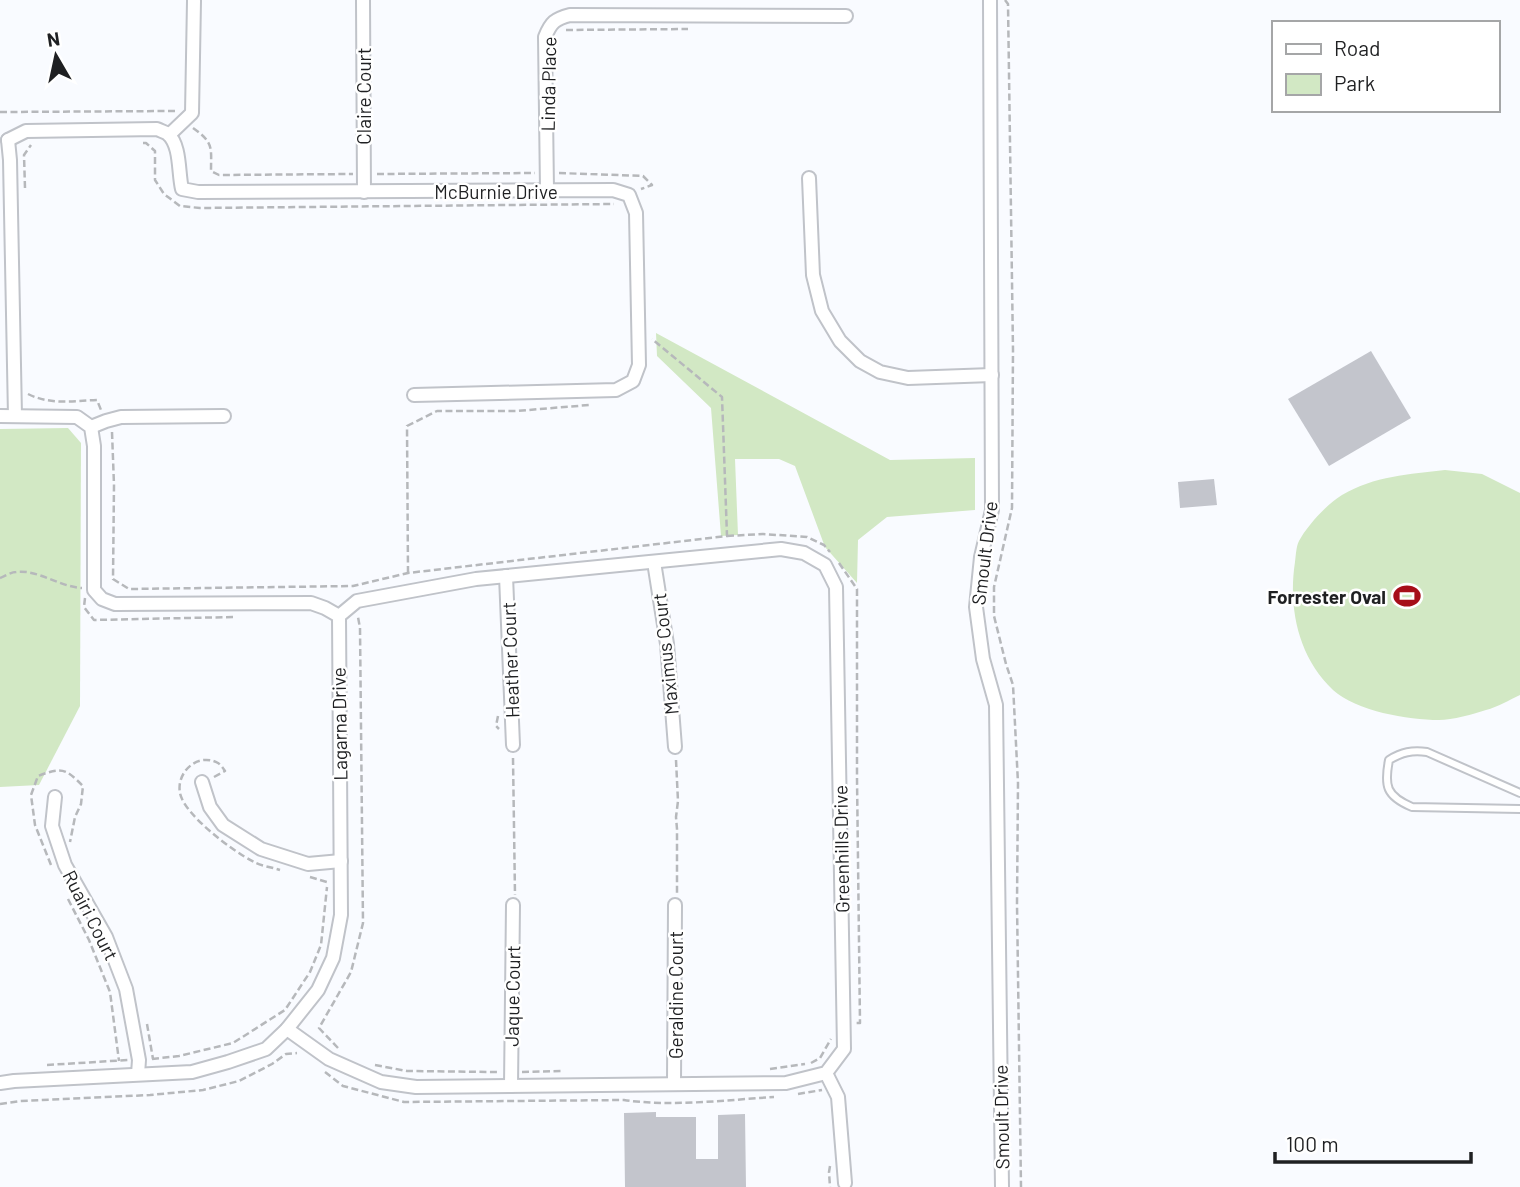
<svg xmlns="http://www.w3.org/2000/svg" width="1520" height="1187" viewBox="0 0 1520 1187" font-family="Barlow,sans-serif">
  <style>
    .green { fill: #d2e8c4 }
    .building { fill: #c3c5cc }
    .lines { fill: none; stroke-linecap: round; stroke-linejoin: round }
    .service-casing { stroke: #c0c3c9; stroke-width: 10 }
    .minor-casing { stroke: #c0c3c9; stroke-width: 16 }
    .path { stroke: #b6b8bb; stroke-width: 2.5; stroke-dasharray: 7 3.5; stroke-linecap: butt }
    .service { stroke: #fff; stroke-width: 6 }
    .minor { stroke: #fff; stroke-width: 12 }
    .labels { text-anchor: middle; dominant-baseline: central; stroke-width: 5; stroke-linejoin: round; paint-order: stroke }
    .street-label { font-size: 19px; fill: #1f2022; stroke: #fff }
    .poi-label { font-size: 19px; font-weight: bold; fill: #1f2022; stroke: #fff; text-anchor: end }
  </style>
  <rect width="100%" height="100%" fill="#f9fbff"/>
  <!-- green -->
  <g class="green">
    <path d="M656 333 890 460 975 458V510L887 517 858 540 857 583 825 547 795 466 779 459H735L738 535 721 536 711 408 657 356Z"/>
    <path d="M68 428 81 443 80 706 39 785 0 787V429Z"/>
    <path d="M1445 470 1482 474 1520 493V695C1509 700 1498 707 1486 710 1474 714 1452 720 1439 720 1408 720 1356 711 1333 690 1298 657 1288 608 1295 562 1296 555 1296 547 1299 541 1307 526 1327 504 1342 495 1374 476 1410 474 1445 470Z"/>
  </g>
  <!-- building -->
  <g class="building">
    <path d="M1371 351 1411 418 1329 466 1288 399Z"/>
    <path d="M1214 479 1217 505 1180 508 1178 482Z"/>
    <path d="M656 1112V1117H696V1159H718V1115L745 1114 746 1187H625L624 1113Z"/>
  </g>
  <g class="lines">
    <defs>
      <path id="service" d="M1520 793 1427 752C1412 750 1402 752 1389 760 1384 786 1386 796 1412 807L1520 809"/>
      <g id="minor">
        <path d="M363 0 364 192"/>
        <path d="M990 0 992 510 981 557 976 607 983 659 996 705 1002 1187"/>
        <path d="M169 135 192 113 194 1"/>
        <path d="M8 140 26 131 157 129C161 131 165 132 168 134 181 146 178 172 182 189L198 192 613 190 629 195 636 213 639 365 633 381 616 390 414 395"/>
        <path d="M8 140 10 160 15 416"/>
        <path d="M809 178 813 275 822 311 840 341 860 361 880 372 908 378 992 375"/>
        <path d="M547 190 545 37C551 22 555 19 570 15L846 16"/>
        <path d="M0 416 77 417 91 427 94 446V590L102 599 115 604 311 603 325 608 339 616 341 915 333 958 318 990 287 1029 266 1049 228 1062 192 1072 14 1081 0 1083"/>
        <path d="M91 427 106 421 121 417 224 416"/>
        <path d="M654 562 667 644 675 747"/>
        <path d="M506 576 513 745"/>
        <path d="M202 782 210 807 223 825 261 849 308 864 341 861"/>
        <path d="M55 797 52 826 65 865 106 937 126 989 139 1060 138 1074"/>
        <path d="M287 1029 329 1059 381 1082 416 1087 786 1083 826 1073 844 1049 836 587 825 565 804 553 781 549 476 579 357 601 339 616"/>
        <path d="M826 1073 838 1097 845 1183"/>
        <path d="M674 1084 675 905"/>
        <path d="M511 1086 513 905"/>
      </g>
    </defs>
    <!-- service casing -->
    <use href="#service" class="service-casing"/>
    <!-- minor casing -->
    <use href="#minor" class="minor-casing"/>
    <!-- path -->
    <g class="path">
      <path d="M1005 0 1008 4 1013 350 1012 508 994 587V616L1006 664 1013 685 1018 783 1017 904 1021 1187"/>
      <path d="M566 30 688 29"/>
      <path d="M0 112 175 111"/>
      <path d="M193 128C214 143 211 147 211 171L219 175 353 174"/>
      <path d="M143 143H146L155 151V180L164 194 180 206 200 208 614 204"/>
      <path d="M559 173 643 176 652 185 641 189"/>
      <path d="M377 174 535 173"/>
      <path d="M25 188 24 155 31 145"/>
      <path d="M28 394C50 405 73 401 97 400L101 410"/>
      <path d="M112 432 114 485 113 579 129 589 353 586 408 573 727 536 722 397 652 339"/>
      <path d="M727 536 763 534 807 537 824 545 830 552"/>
      <path d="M839 563 857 589V778L860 1023H856"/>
      <path d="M408 573 407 426 437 411H516L589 405"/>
      <path d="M0 578C5 576 11 572 16 572 37 569 60 587 82 588"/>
      <path d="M85 598 84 607 94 620 234 617"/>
      <path d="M498 716 496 726 499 729"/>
      <path d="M513 758 515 895"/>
      <path d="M676 760 678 801 676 817 677 829V893"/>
      <path d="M214 777 225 771C223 768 221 765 218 763 198 752 176 772 180 793 184 815 234 852 254 862 261 866 271 867 280 870"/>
      <path d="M51 865 35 825 31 795 38 776C62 767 65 768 83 786L81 804 75 817 70 842"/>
      <path d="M310 877 327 882"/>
      <path d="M68 899 89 940 110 992 119 1061"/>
      <path d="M147 1024 153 1059"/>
      <path d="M338 1048 319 1028 351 972 363 923 360 628 358 617"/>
      <path d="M152 1059 179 1056 233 1043 285 1010 310 972 321 945 327 887"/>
      <path d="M811 1063 820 1058 831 1039"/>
      <path d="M47 1065 128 1060"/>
      <path d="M375 1065 407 1071 497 1072"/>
      <path d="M770 1069 805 1064"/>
      <path d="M325 1072 343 1086 404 1102 624 1100C671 1107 726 1100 774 1097"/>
      <path d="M522 1072 564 1071"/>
      <path d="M798 1094 822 1090"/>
      <path d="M0 1104 20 1101 150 1095 203 1090 239 1081 272 1064 286 1054 297 1053"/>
      <path d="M830 1166 829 1172 830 1187"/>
    </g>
    <!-- service -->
    <use href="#service" class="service"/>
    <!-- minor -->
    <use href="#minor" class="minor"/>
  </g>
  <!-- icons -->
  <defs>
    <symbol id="stadium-bare" viewBox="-9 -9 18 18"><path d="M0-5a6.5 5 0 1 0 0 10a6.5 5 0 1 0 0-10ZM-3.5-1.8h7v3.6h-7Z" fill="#a60e19" stroke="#fff" stroke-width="2.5" paint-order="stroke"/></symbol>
  </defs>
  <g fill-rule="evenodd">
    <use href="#stadium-bare" x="1388" y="577" width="38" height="38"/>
  </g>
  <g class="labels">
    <!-- street labels -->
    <g class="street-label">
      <text transform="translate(548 84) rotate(-89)">Linda Place</text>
      <text transform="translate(363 96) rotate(-90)">Claire Court</text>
      <text x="496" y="191">McBurnie Drive</text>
      <text transform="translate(984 553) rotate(-83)">Smoult Drive</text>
      <text transform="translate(665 654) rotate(-96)">Maximus Court</text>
      <text transform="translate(510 660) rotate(-92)">Heather Court</text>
      <text transform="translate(339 724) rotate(-91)">Lagarna Drive</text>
      <text transform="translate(841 849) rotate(-91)">Greenhills Drive</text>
      <text transform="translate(91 915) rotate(63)">Ruairi Court</text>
      <text transform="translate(675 995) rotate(-90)">Geraldine Court</text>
      <text transform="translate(512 996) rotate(-89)">Jaque Court</text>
      <text transform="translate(1001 1117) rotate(-91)">Smoult Drive</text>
    </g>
    <!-- poi labels -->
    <g class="poi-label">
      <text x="1386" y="596">Forrester Oval</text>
    </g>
  </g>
  <!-- legend -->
  <rect x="1272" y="21" width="228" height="91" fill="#ffffff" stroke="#a5a6a7" stroke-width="2"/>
  <rect x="1286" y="44" width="35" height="10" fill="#ffffff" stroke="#a5a6a7" stroke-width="2"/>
  <text x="1334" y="56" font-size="21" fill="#1f2022">Road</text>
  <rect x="1286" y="74" width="35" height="21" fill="#d2e8c4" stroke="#a5a6a7" stroke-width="2"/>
  <text x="1334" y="91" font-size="21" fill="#1f2022">Park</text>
  <!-- north arrow -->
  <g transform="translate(56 56) rotate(351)" stroke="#ffffff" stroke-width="5" paint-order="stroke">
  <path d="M0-5L12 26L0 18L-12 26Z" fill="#1f2022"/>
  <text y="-10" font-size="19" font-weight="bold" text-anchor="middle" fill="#1f2022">N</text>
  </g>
  <!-- scale -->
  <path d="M1275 1152v10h196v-10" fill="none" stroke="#1f2022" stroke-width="3.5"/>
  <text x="1286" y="1152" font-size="21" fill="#1f2022" stroke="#ffffff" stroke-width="5" paint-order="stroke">100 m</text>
</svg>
